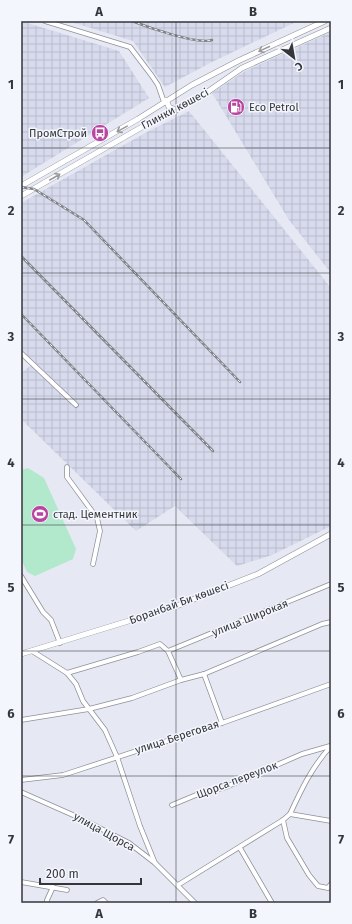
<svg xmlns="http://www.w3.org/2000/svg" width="352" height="924" viewBox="0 0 352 924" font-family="'Fira Sans',sans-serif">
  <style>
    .industrial { fill: url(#industrial-grid) }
    .grass { fill: #b2e8cb }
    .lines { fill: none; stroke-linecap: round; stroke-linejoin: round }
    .minor-casing { stroke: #8f919b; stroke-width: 5.5 }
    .major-casing { stroke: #8f919b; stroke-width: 6 }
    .minor { stroke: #fff; stroke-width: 4 }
    .major { stroke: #fff; stroke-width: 5 }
    .rail-casing { stroke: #808288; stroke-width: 2.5 }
    .rail { stroke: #f4f6fe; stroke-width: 1; stroke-dasharray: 3; stroke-linecap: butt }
    .oneway { stroke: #9a9a9c }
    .grid { fill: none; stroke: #35363a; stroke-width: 1; stroke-opacity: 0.55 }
    .labels { text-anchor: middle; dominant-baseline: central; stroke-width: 3; stroke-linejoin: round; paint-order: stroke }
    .poi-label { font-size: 11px; fill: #35363a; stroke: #f4f6fe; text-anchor: start }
    .street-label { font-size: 11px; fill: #35363a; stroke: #f4f6fe }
    .neatline { fill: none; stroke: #35363a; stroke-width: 1.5 }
    .grid-label { font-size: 13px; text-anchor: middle; font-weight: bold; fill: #35363a }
  </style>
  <defs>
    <pattern id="industrial-grid" width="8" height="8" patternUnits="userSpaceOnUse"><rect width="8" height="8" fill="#d7daec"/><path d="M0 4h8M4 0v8" fill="none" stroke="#b9bccb"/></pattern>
  </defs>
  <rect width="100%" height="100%" fill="#e6e8f3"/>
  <!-- industrial -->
  <g class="industrial">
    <path d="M21 21 119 51 149 98 21 177Z"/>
    <path d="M68 21H298L212 62 165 87 133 41Z"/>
    <path d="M331 32V273L289 220 212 93 245 71Z"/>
    <path d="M189 111 331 288V526L272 555 237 566 175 506 136 531 21 419V373L31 365 21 355V203L147 132Z"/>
  </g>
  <!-- grass -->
  <path class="grass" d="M28 468 44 478 76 549 73 559 35 576 27 572 21 559V470Z"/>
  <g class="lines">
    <defs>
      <g id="minor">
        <path d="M45 21 130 47 152 76 158 85 164 102"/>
        <path d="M21 353 76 405"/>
        <path d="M67 467V477L97 518 100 531 93 564"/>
        <path d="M21 576 43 612 51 620 60 643"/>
        <path d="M32 651 67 673 76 684 83 701 105 730 117 757 140 826 155 863"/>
        <path d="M168 651 331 584"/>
        <path d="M67 673 138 652 160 644 168 651 181 680"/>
        <path d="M204 674 222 723"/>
        <path d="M21 720 89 709 132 698 181 680 204 674 322 624 331 622"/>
        <path d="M21 780 63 775 222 723 331 684"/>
        <path d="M21 792 82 819 129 843 155 863 195 903"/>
        <path d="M172 805 196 795 226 787 302 754 330 746"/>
        <path d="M290 814C302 788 312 767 331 746"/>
        <path d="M283 820 287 838 309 875 318 886 328 888 331 884"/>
        <path d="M240 848 272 903"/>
        <path d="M21 882 67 890"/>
        <path d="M178 885 283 820 290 814 331 821"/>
        <path d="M47 903V900L53 887"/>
        <path d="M97 903 103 900 106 903"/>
      </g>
      <g id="major">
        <path d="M166 100 169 107 176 110"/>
        <path d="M21 186 138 119 192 85 240 60 325 21"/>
        <path d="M21 196 142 127 176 110 206 93 242 68 331 28"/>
        <path d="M21 654 174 607 258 574 331 534"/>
      </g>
    </defs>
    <!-- minor casing -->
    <use href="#minor" class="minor-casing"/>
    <!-- major casing -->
    <use href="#major" class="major-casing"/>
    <!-- minor -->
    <use href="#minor" class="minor"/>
    <!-- major -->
    <use href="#major" class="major"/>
    <defs>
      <g id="rail">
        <path d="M132 21C147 27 198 45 212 40"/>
        <path d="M21 187 34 189 84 220 240 382"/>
        <path d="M21 256 213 451"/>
        <path d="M21 314 181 479"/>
      </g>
    </defs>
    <!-- rail casing -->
    <use href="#rail" class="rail-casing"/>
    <!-- rail -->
    <use href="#rail" class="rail"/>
  </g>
  <!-- one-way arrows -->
  <defs><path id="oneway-shaft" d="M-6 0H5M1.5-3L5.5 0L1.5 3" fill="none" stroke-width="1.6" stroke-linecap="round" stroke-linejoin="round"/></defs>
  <g class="oneway">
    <use href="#oneway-shaft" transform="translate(264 49) rotate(155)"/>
    <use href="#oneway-shaft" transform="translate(122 129) rotate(151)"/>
    <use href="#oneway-shaft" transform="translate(55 177) rotate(-30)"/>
  </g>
  <!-- grid -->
  <path class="grid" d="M176 21V903M21 148H331M21 273H331M21 399H331M21 525H331M21 651H331M21 776H331"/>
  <!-- icons -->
  <defs>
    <symbol id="fuel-disc" viewBox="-11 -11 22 22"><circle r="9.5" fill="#b8459f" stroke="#f4f6fe"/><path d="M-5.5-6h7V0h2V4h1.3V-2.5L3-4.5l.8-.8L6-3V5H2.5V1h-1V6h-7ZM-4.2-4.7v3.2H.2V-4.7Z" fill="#fff"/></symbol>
    <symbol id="bus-disc" viewBox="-11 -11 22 22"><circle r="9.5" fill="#b8459f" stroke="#f4f6fe"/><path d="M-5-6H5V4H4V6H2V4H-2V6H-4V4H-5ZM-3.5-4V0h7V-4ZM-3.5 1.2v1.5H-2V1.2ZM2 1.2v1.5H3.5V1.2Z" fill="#fff"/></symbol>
    <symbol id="stadium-disc" viewBox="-11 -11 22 22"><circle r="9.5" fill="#b8459f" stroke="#f4f6fe"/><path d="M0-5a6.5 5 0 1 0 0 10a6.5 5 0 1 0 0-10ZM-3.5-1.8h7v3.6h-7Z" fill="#fff"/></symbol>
  </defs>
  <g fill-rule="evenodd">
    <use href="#fuel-disc" x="226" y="97" width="20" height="20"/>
    <use href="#bus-disc" x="90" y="123" width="20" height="20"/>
    <use href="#stadium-disc" x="30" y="504" width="20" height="20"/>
  </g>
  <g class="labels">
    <!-- poi labels -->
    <g class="poi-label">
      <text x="249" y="107">Eco Petrol</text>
      <text x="87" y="133" text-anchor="end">ПромСтрой</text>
      <text x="53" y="514">стад. Цементник</text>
    </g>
    <!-- street labels -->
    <g class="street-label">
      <text transform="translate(175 109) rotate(-28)">Глинки көшесі</text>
      <text transform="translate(179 603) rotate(-20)">Боранбай Би көшесі</text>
      <text transform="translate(250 618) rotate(-22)">улица Широкая</text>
      <text transform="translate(177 737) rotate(-18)">улица Береговая</text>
      <text transform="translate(237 780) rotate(-21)">Щорса переулок</text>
      <text transform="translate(104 832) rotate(29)">улица Щорса</text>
    </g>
  </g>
  <!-- border -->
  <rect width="352" height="924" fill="none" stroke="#f4f6fe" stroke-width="44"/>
  <!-- north arrow -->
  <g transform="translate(294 58) rotate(149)" stroke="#f4f6fe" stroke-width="3" paint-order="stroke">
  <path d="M0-3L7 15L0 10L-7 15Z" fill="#35363a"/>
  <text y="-6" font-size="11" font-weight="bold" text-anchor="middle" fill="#35363a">С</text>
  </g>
  <!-- scale -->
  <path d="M40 878v6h101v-6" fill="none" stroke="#35363a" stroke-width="2"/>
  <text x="46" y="878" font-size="12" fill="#35363a" stroke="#f4f6fe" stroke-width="3" paint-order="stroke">200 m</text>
  <rect x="22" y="22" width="308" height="880" class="neatline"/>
  <g class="grid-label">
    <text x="99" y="16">A</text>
    <text x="253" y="16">B</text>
    <text x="11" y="89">1</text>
    <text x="341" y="89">1</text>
    <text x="11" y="215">2</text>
    <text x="341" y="215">2</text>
    <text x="11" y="341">3</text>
    <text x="341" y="341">3</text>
    <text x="11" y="467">4</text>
    <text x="341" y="467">4</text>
    <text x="11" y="592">5</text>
    <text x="341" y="592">5</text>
    <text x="11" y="718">6</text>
    <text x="341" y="718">6</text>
    <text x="11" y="844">7</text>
    <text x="341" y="844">7</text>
    <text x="99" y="918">A</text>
    <text x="253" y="918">B</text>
  </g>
</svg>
